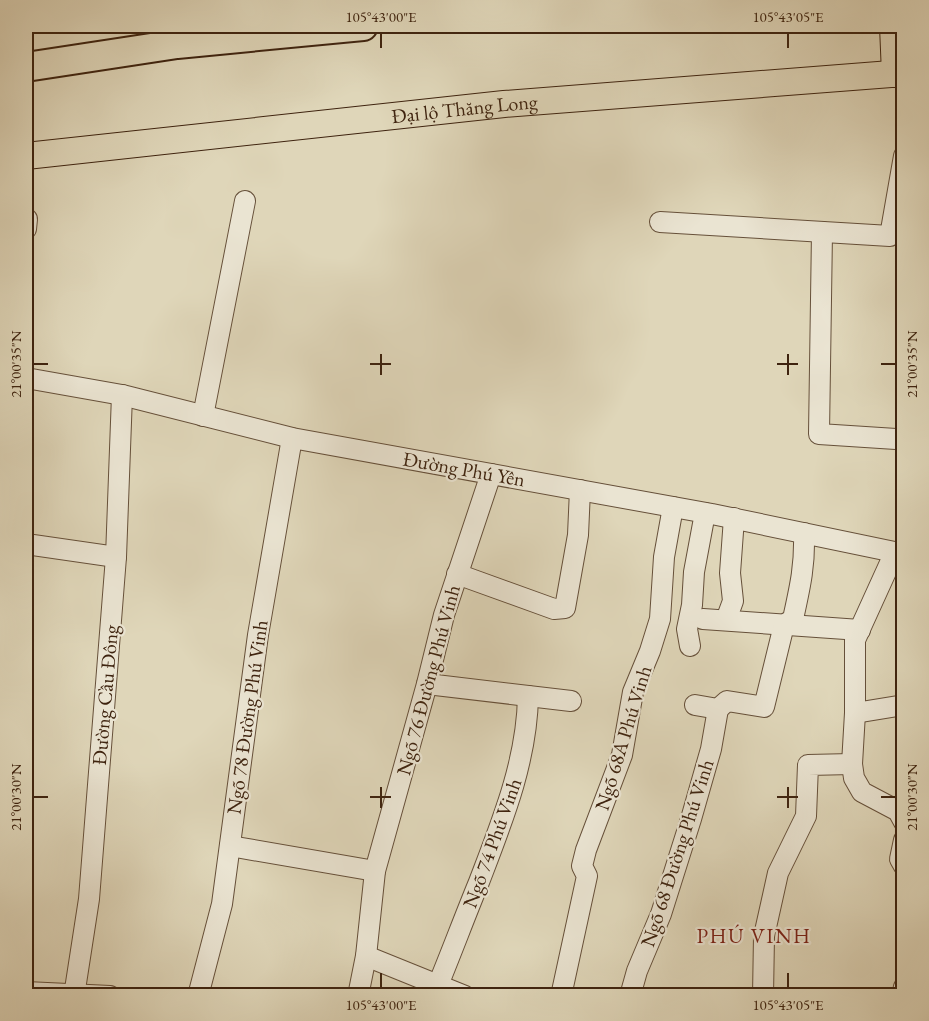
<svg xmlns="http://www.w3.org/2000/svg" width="929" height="1021" viewBox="0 0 929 1021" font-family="'EB Garamond',serif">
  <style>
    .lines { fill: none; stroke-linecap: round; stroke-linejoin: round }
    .minor-casing { stroke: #66503a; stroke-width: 22 }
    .major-casing { stroke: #3e230f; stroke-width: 28 }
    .highway-casing { stroke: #3e230f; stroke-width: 32 }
    .minor { stroke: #eae4d2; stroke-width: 20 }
    .major { stroke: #dfd6b9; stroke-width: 26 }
    .highway { stroke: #dfd6b9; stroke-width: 28 }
    .ticks { fill: none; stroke: #3e230f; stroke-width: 2 }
    .labels { text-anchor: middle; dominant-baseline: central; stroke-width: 4.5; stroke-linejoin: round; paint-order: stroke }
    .street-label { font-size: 20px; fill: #3e230f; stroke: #eae4d2 }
    .neighbourhood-label { font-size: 21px; letter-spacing: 1.5px; fill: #7a1f14; stroke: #eae4d2 }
    .neatline { fill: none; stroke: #3e230f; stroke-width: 2 }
    .ticks-label { font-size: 15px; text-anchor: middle; fill: #3e230f }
  </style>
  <rect width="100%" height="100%" fill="#dfd6b9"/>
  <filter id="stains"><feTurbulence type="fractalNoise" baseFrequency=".00333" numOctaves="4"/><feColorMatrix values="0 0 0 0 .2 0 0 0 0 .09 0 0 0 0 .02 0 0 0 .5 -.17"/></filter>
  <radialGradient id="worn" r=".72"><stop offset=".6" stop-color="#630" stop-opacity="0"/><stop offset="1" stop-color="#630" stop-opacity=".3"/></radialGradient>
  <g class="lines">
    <defs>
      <g id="minor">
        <path d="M660 222 890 236 904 156"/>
        <path d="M26 229 27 219"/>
        <path d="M822 232 819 434 896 439"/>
        <path d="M26 378 122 395 292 438 712 514 904 554"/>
        <path d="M203 416 245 201"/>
        <path d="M26 544 116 557"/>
        <path d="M895 552 855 640V713L852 764 854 778 862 792 898 811 904 822"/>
        <path d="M457 574 554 609 565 608 578 535 580 490"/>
        <path d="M703 619 860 630"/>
        <path d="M726 620 733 601 730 573 734 518"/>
        <path d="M690 646 687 629 692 605 694 572 705 513"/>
        <path d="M427 684 571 701"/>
        <path d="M695 705 718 709 727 701 764 707 784 625 793 619C800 587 805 566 804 533"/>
        <path d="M855 713 904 705"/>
        <path d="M904 840 900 859 904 866"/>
        <path d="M230 846 375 871"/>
        <path d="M366 956 465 996"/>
        <path d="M438 985C452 951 465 916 479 882 502 822 527 761 528 696"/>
        <path d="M26 992 110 996"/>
        <path d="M74 996 89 899 116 557 122 395"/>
        <path d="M198 996 222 904 258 635 292 438"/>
        <path d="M358 996 366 956 375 871 427 684 444 615 491 474"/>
        <path d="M561 996 587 876 582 866 586 850 622 755 633 692 650 651 660 619 664 557 673 507"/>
        <path d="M630 996 637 971 661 914 691 819 711 749 718 709"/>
        <path d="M763 996 764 936 778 873 806 816 808 765 852 764"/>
        <path d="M902 996 904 987"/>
      </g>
      <g id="major">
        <path d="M893 26 895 74"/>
        <path id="s1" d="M26 156 504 104 904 73"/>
      </g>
      <path id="highway" d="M26 67 177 44 363 26"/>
    </defs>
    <!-- minor casing -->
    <use href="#minor" class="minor-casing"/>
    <!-- major casing -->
    <use href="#major" class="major-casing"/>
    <!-- highway casing -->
    <use href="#highway" class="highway-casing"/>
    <!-- minor -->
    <use href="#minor" class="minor"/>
    <!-- major -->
    <use href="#major" class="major"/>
    <!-- highway -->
    <use href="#highway" class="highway"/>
  </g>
  <!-- ticks -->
  <path class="ticks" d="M381 33V48M788 33V48M381 354V375M788 354V375M33 364H48M370 364H391M777 364H798M881 364H896M381 787V808M788 787V808M33 797H48M370 797H391M777 797H798M881 797H896M381 973V988M788 973V988"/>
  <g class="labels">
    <!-- street labels -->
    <g class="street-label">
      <text stroke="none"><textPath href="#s1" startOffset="441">Đại lộ Thăng Long</textPath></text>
      <text transform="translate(464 469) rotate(10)">Đường Phú Yên</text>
      <text transform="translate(428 680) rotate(-75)">Ngõ 76 Đường Phú Vinh</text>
      <text transform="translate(105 695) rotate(-85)">Đường Cầu Đông</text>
      <text transform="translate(247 717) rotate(-82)">Ngõ 78 Đường Phú Vinh</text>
      <text transform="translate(623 738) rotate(-73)">Ngõ 68A Phú Vinh</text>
      <text transform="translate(492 843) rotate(-70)">Ngõ 74 Phú Vinh</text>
      <text transform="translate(677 853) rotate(-72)">Ngõ 68 Đường Phú Vinh</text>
    </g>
    <!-- neighbourhood labels -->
    <g class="neighbourhood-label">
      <text x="754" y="935">PHÚ VINH</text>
    </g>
  </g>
  <!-- margin -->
  <rect width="929" height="1021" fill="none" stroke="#dfd6b9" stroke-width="66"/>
  <rect x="33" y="33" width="863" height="955" class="neatline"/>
  <g class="ticks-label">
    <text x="381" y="22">105°43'00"E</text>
    <text x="788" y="22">105°43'05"E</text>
    <text transform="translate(16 364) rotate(-90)" y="5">21°00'35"N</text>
    <text transform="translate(912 364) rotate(-90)" y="5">21°00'35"N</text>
    <text transform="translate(16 797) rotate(-90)" y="5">21°00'30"N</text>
    <text transform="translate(912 797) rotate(-90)" y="5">21°00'30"N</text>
    <text x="381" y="1010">105°43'00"E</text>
    <text x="788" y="1010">105°43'05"E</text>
  </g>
  <rect width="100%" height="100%" filter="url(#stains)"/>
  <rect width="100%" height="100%" fill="url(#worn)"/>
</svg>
